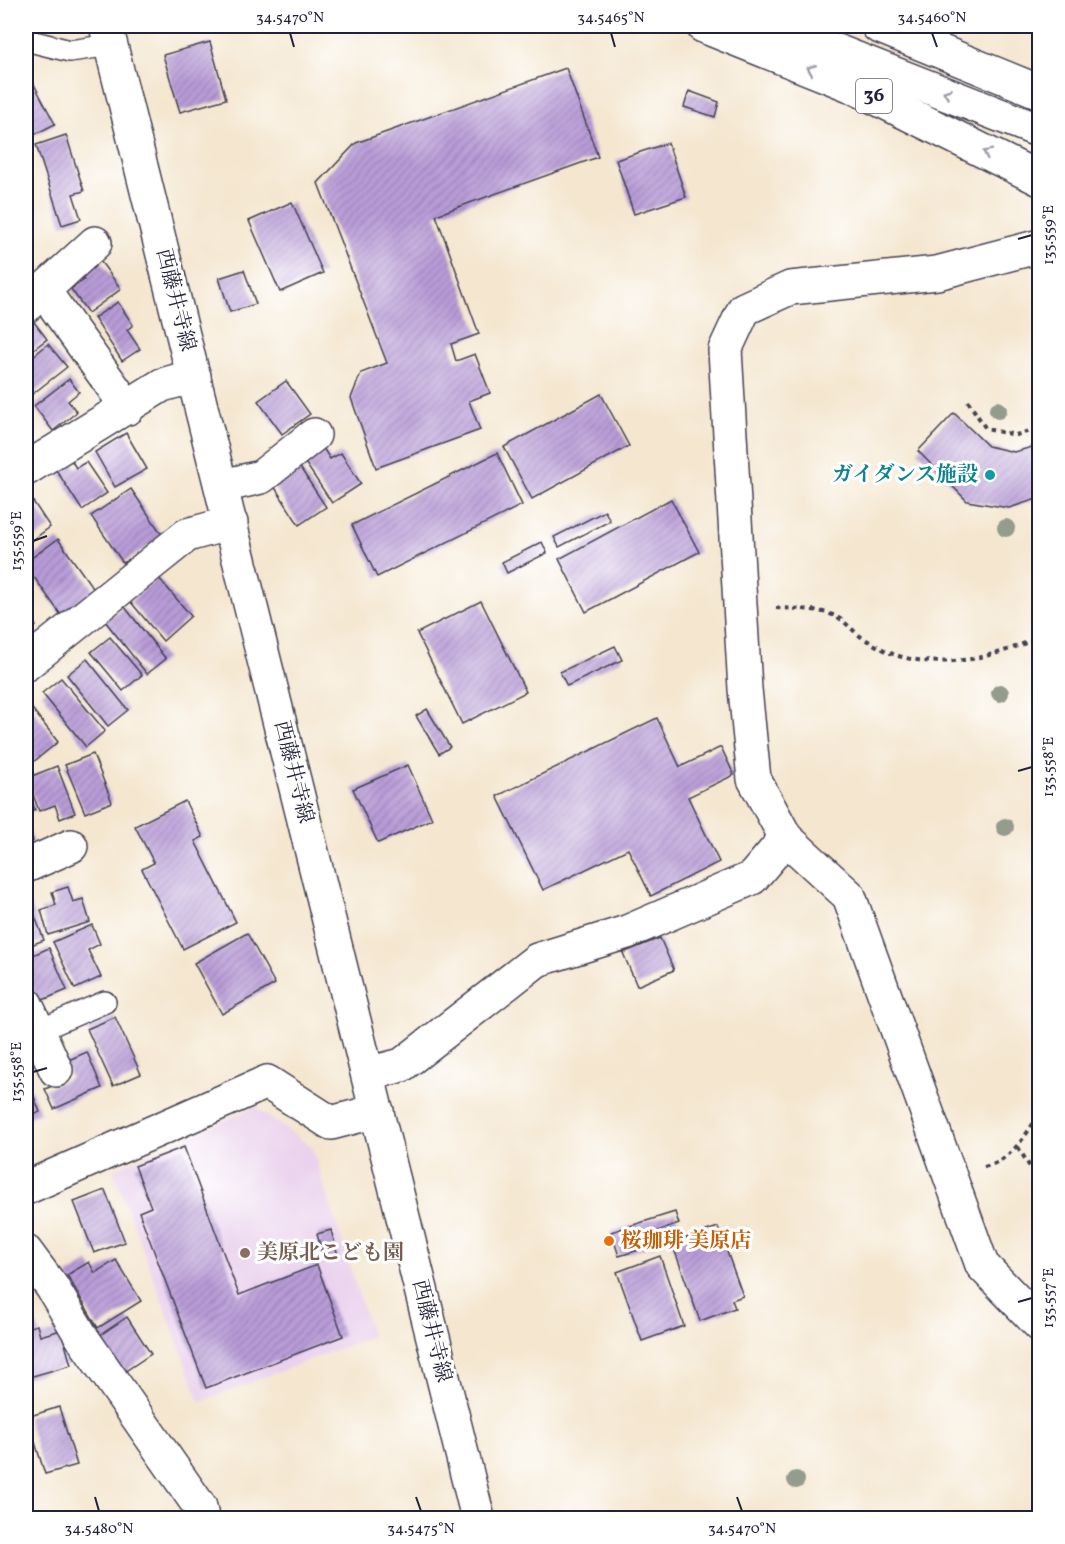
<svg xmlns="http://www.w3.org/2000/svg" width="1065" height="1544" viewBox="0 0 1065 1544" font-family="Vollkorn,'Noto Serif JP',serif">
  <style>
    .built { fill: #ead1ed }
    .building { fill: url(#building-hatch) }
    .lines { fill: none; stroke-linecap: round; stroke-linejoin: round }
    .service-casing { stroke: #423f51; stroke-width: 24 }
    .minor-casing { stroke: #423f51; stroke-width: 36 }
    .secondary-casing { stroke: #423f51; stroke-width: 36 }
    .primary-casing { stroke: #423f51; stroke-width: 36 }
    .motorway-casing { stroke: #423f51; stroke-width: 36 }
    .path { stroke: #423f51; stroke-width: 4; stroke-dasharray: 4.5 4.5; stroke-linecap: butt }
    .service { stroke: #fff; stroke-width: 21 }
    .minor { stroke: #fff; stroke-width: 33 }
    .secondary { stroke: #fff; stroke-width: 33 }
    .primary { stroke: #fff; stroke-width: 33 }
    .motorway { stroke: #fff; stroke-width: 33 }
    .tree { fill: #949c8e }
    .oneway { stroke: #9c9ca7 }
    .ticks { fill: none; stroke: #22223b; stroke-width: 2 }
    .culture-dot { fill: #0f9aa8; stroke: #fff; stroke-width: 2 }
    .food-dot { fill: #e8710a; stroke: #fff; stroke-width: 2 }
    .education-dot { fill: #8d6e63; stroke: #fff; stroke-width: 2 }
    .labels { text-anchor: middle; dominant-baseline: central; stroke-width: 6; stroke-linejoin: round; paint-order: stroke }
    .shield { fill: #fff; stroke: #646476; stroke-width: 1.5 }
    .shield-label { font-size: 20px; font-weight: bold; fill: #22223b }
    .street-label { font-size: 21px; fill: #22223b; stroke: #fff }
    .culture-label { font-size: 21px; font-weight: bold; fill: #0d838f; stroke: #fff; text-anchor: end }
    .food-label { font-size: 21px; font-weight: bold; fill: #c56008; stroke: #fff; text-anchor: start }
    .education-label { font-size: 21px; font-weight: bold; fill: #785e54; stroke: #fff; text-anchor: start }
    .neatline { fill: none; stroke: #22223b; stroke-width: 2 }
    .ticks-label { font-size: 15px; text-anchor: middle; fill: #22223b }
  </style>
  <defs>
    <pattern id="building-hatch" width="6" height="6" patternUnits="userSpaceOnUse" patternTransform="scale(1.5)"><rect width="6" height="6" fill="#b99cd8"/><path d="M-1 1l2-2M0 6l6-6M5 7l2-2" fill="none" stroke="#967fb0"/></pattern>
  </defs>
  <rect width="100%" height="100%" fill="#fff"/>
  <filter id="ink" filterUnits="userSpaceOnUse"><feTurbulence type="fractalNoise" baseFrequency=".0167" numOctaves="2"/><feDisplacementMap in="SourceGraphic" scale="12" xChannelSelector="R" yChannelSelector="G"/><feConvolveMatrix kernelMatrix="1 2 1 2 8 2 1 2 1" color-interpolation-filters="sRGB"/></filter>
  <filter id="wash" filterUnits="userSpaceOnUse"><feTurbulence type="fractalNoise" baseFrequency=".008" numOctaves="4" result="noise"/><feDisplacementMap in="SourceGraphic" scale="24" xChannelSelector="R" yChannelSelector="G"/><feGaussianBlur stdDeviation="1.35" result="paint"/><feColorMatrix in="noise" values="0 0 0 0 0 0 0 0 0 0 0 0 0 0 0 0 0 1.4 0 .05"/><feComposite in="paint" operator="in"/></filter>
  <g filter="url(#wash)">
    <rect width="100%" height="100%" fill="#f4e6cf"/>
    <!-- built -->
    <path class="built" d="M255 1107 312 1147 372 1336 200 1402 113 1170Z"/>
    <g id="blocks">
      <!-- building -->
      <g class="building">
        <path d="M210 42 226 99 180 112 163 55Z"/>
        <path d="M566 68 598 157 436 215 479 334 451 344 456 361 475 354 490 393 469 401 480 430 376 468 351 398 361 373 387 363 318 183 356 143Z"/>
        <path d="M29 75 55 124 26 139V76Z"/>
        <path d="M689 91 719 102 715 117 684 107Z"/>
        <path d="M66 135 84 191 73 194 81 219 62 225 36 145Z"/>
        <path d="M668 143 686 197 634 214 616 160Z"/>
        <path d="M292 202 323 273 280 292 249 221Z"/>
        <path d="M98 258 121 289 88 313 71 289 84 280 78 272Z"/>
        <path d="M244 270 256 304 230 312 219 278Z"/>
        <path d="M118 302 133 325 127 330 140 349 122 361 94 318Z"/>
        <path d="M34 322 47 339 26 355V328Z"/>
        <path d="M48 344 67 367 30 396 26 390V362Z"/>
        <path d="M69 379 79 392 68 401 77 412 53 431 34 406Z"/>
        <path d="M286 381 310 414 282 434 258 401Z"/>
        <path d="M601 394 629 446 532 499 504 447Z"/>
        <path d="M954 413 988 446 1014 452 1040 445V498L1009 508 967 501 918 451Z"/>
        <path d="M126 433 147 469 115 487 95 452Z"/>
        <path d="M323 448 330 459 341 453 361 484 332 503 304 461Z"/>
        <path d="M66 452 76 468 86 462 107 493 82 510 51 462Z"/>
        <path d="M497 453 522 505 377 577 352 525Z"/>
        <path d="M299 466 326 507 299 525 272 483Z"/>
        <path d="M131 489 163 536 123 563 91 516Z"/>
        <path d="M26 491 50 527 26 545Z"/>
        <path d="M671 499 699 552 586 612 559 559Z"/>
        <path d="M605 511 610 521 559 547 554 537Z"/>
        <path d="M58 539 95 591 61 615 26 566V562Z"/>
        <path d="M542 542 547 553 507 573 502 562Z"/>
        <path d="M158 577 191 616 163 641 130 601Z"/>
        <path d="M481 601 526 692 462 724 417 633Z"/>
        <path d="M124 606 166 659 147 674 105 621Z"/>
        <path d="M26 611 36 626 26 634Z"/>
        <path d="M110 637 142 675 123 691 91 652Z"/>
        <path d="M615 646 622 660 567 686 560 672Z"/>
        <path d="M87 659 128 710 108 726 67 675Z"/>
        <path d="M61 678 105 731 86 747 42 693Z"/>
        <path d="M26 701 58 742 27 767 26 765Z"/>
        <path d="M427 709 450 747 439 754 416 716Z"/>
        <path d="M657 718 680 767 721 747 734 775 688 797 719 862 651 896 628 849 543 890 497 796Z"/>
        <path d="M93 754 112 802 85 813 65 765Z"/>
        <path d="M408 765 432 819 378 843 353 789Z"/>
        <path d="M57 766 75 813 60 819 55 805 39 811 27 778Z"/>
        <path d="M26 787 35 810 26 814Z"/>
        <path d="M185 801 203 837 195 841 236 922 183 949 142 869 154 863 135 826Z"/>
        <path d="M26 821 33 841 26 844Z"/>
        <path d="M68 887 73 902 83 899 90 922 48 935 41 910 56 905 52 892Z"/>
        <path d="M28 898 44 940 26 947V899Z"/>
        <path d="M92 925 100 944 88 950 101 977 75 989 53 942Z"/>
        <path d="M247 933 275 984 222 1014 194 963Z"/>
        <path d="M660 938 674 970 637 986 623 953Z"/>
        <path d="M49 948 67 990 38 1002 26 973V958Z"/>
        <path d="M115 1017 141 1074 113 1086 87 1029Z"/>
        <path d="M87 1052 102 1088 54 1109 45 1089 71 1078 64 1062Z"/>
        <path d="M30 1087 40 1112 26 1119V1089Z"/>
        <path d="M184 1147 239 1295 317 1265 343 1336 206 1388 139 1212 151 1207 135 1166Z"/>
        <path d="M105 1190 125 1242 94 1253 74 1202Z"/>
        <path d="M675 1212 679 1224 658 1231 662 1243 619 1256 611 1232Z"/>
        <path d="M718 1227 743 1296 732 1300 735 1308 700 1321 672 1243Z"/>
        <path d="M331 1230 338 1256 324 1260 317 1234Z"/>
        <path d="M660 1256 684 1326 642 1341 617 1272Z"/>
        <path d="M116 1260 141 1301 98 1328 67 1275 89 1262 95 1273Z"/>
        <path d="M127 1317 151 1354 121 1374 96 1338Z"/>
        <path d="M37 1325 40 1336 61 1330 71 1365 26 1378V1328Z"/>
        <path d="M59 1407 77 1465 45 1474 27 1417Z"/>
      </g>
    </g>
  </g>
  <g filter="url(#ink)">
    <use href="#blocks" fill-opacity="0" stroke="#423f51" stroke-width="1.5"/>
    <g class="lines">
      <defs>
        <g id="service">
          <path d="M26 40 70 51 111 45"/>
          <path d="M38 1031 105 1002"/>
        </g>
        <g id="minor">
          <path d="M1040 246 937 273 790 288 744 309 725 350 745 689 754 779 786 838 849 896 982 1265 1040 1325"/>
          <path d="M44 291 128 408"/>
          <path d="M26 306 95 243"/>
          <path d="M26 469 162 385 194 376"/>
          <path d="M222 486 261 477 314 435"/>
          <path d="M26 664 187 535 231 523"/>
          <path d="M26 866 71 846"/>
          <path d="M26 1004 56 1070"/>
          <path d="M368 1074 402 1065 537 960 627 932 752 878 786 838"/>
          <path d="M26 1188 267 1082 331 1123 377 1111"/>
          <path d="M26 1252 52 1287 83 1339 200 1507 202 1518"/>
        </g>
        <path id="secondary" d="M106 26 478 1518"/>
        <g id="primary">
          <path d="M703 26 850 85 1040 179"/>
          <path d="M773 26 1040 131"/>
        </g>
        <path id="motorway" d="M878 26 1040 92"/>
      </defs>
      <!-- service casing -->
      <use href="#service" class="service-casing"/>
      <!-- minor casing -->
      <use href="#minor" class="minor-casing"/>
      <!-- secondary casing -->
      <use href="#secondary" class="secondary-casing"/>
      <!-- primary casing -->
      <use href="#primary" class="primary-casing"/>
      <!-- motorway casing -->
      <use href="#motorway" class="motorway-casing"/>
      <!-- path -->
      <g class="path">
        <path d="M968 401 986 429 1016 435 1040 428"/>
        <path d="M776 608C795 609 818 608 835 616 844 620 852 630 860 636 869 642 879 647 888 652 934 672 998 658 1040 636"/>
        <path d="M1018 1147 1040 1184"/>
        <path d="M984 1167C1012 1160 1025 1136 1040 1113"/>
      </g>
      <!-- service -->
      <use href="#service" class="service"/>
      <!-- minor -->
      <use href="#minor" class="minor"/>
      <!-- secondary -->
      <use href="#secondary" class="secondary"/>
      <!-- primary -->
      <use href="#primary" class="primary"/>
      <!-- motorway -->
      <use href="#motorway" class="motorway"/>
    </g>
    <!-- trees -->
    <g class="tree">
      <circle cx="998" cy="410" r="9"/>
      <circle cx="1006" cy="528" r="9"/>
      <circle cx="1000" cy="693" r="9"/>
      <circle cx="1005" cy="827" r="9"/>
      <circle cx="796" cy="1480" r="9"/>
    </g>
    <!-- one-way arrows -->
    <defs><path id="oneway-chevron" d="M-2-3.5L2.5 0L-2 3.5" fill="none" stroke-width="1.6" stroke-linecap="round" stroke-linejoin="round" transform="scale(1.5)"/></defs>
    <g class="oneway">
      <use href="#oneway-chevron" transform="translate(811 69) rotate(-158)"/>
      <use href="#oneway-chevron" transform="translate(947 93) rotate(-159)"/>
      <use href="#oneway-chevron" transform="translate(987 153) rotate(-154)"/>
    </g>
  </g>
  <!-- ticks -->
  <path class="ticks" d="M290 33 294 47M611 33 615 47M932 33 937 47M1018 239 1032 235M33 541 47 536M1018 771 1032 767M33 1072 47 1068M1018 1302 1032 1298M95 1497 99 1511M416 1497 421 1511M737 1497 742 1511"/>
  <!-- markers -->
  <circle class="culture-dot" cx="990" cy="475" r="6"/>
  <circle class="food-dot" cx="609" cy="1241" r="6"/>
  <circle class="education-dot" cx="245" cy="1253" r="6"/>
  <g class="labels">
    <!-- shield labels -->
    <rect class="shield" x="856" y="79" width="36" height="34" rx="4.5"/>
    <g class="shield-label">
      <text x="874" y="96">36</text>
    </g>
    <!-- street labels -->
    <g class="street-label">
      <text transform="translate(175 300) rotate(76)">西藤井寺線</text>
      <text transform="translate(293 772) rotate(76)">西藤井寺線</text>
      <text transform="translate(431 1331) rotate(76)">西藤井寺線</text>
    </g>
    <!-- culture labels -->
    <g class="culture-label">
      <text x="978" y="475">ガイダンス施設</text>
    </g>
    <!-- food labels -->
    <g class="food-label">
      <text x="621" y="1241">桜珈琲 美原店</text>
    </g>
    <!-- education labels -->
    <g class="education-label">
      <text x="257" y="1253">美原北こども園</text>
    </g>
  </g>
  <!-- margin -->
  <rect width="1065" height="1544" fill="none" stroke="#fff" stroke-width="66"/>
  <rect x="33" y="33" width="999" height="1478" class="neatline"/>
  <g class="ticks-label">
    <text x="290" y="22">34.5470°N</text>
    <text x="611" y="22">34.5465°N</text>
    <text x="932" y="22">34.5460°N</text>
    <text transform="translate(1048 235) rotate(-90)" y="5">135.559°E</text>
    <text transform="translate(16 541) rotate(-90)" y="5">135.559°E</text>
    <text transform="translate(1048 767) rotate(-90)" y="5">135.558°E</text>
    <text transform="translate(16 1072) rotate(-90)" y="5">135.558°E</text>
    <text transform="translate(1048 1298) rotate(-90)" y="5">135.557°E</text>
    <text x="99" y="1533">34.5480°N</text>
    <text x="421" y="1533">34.5475°N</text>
    <text x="742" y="1533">34.5470°N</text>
  </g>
</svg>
